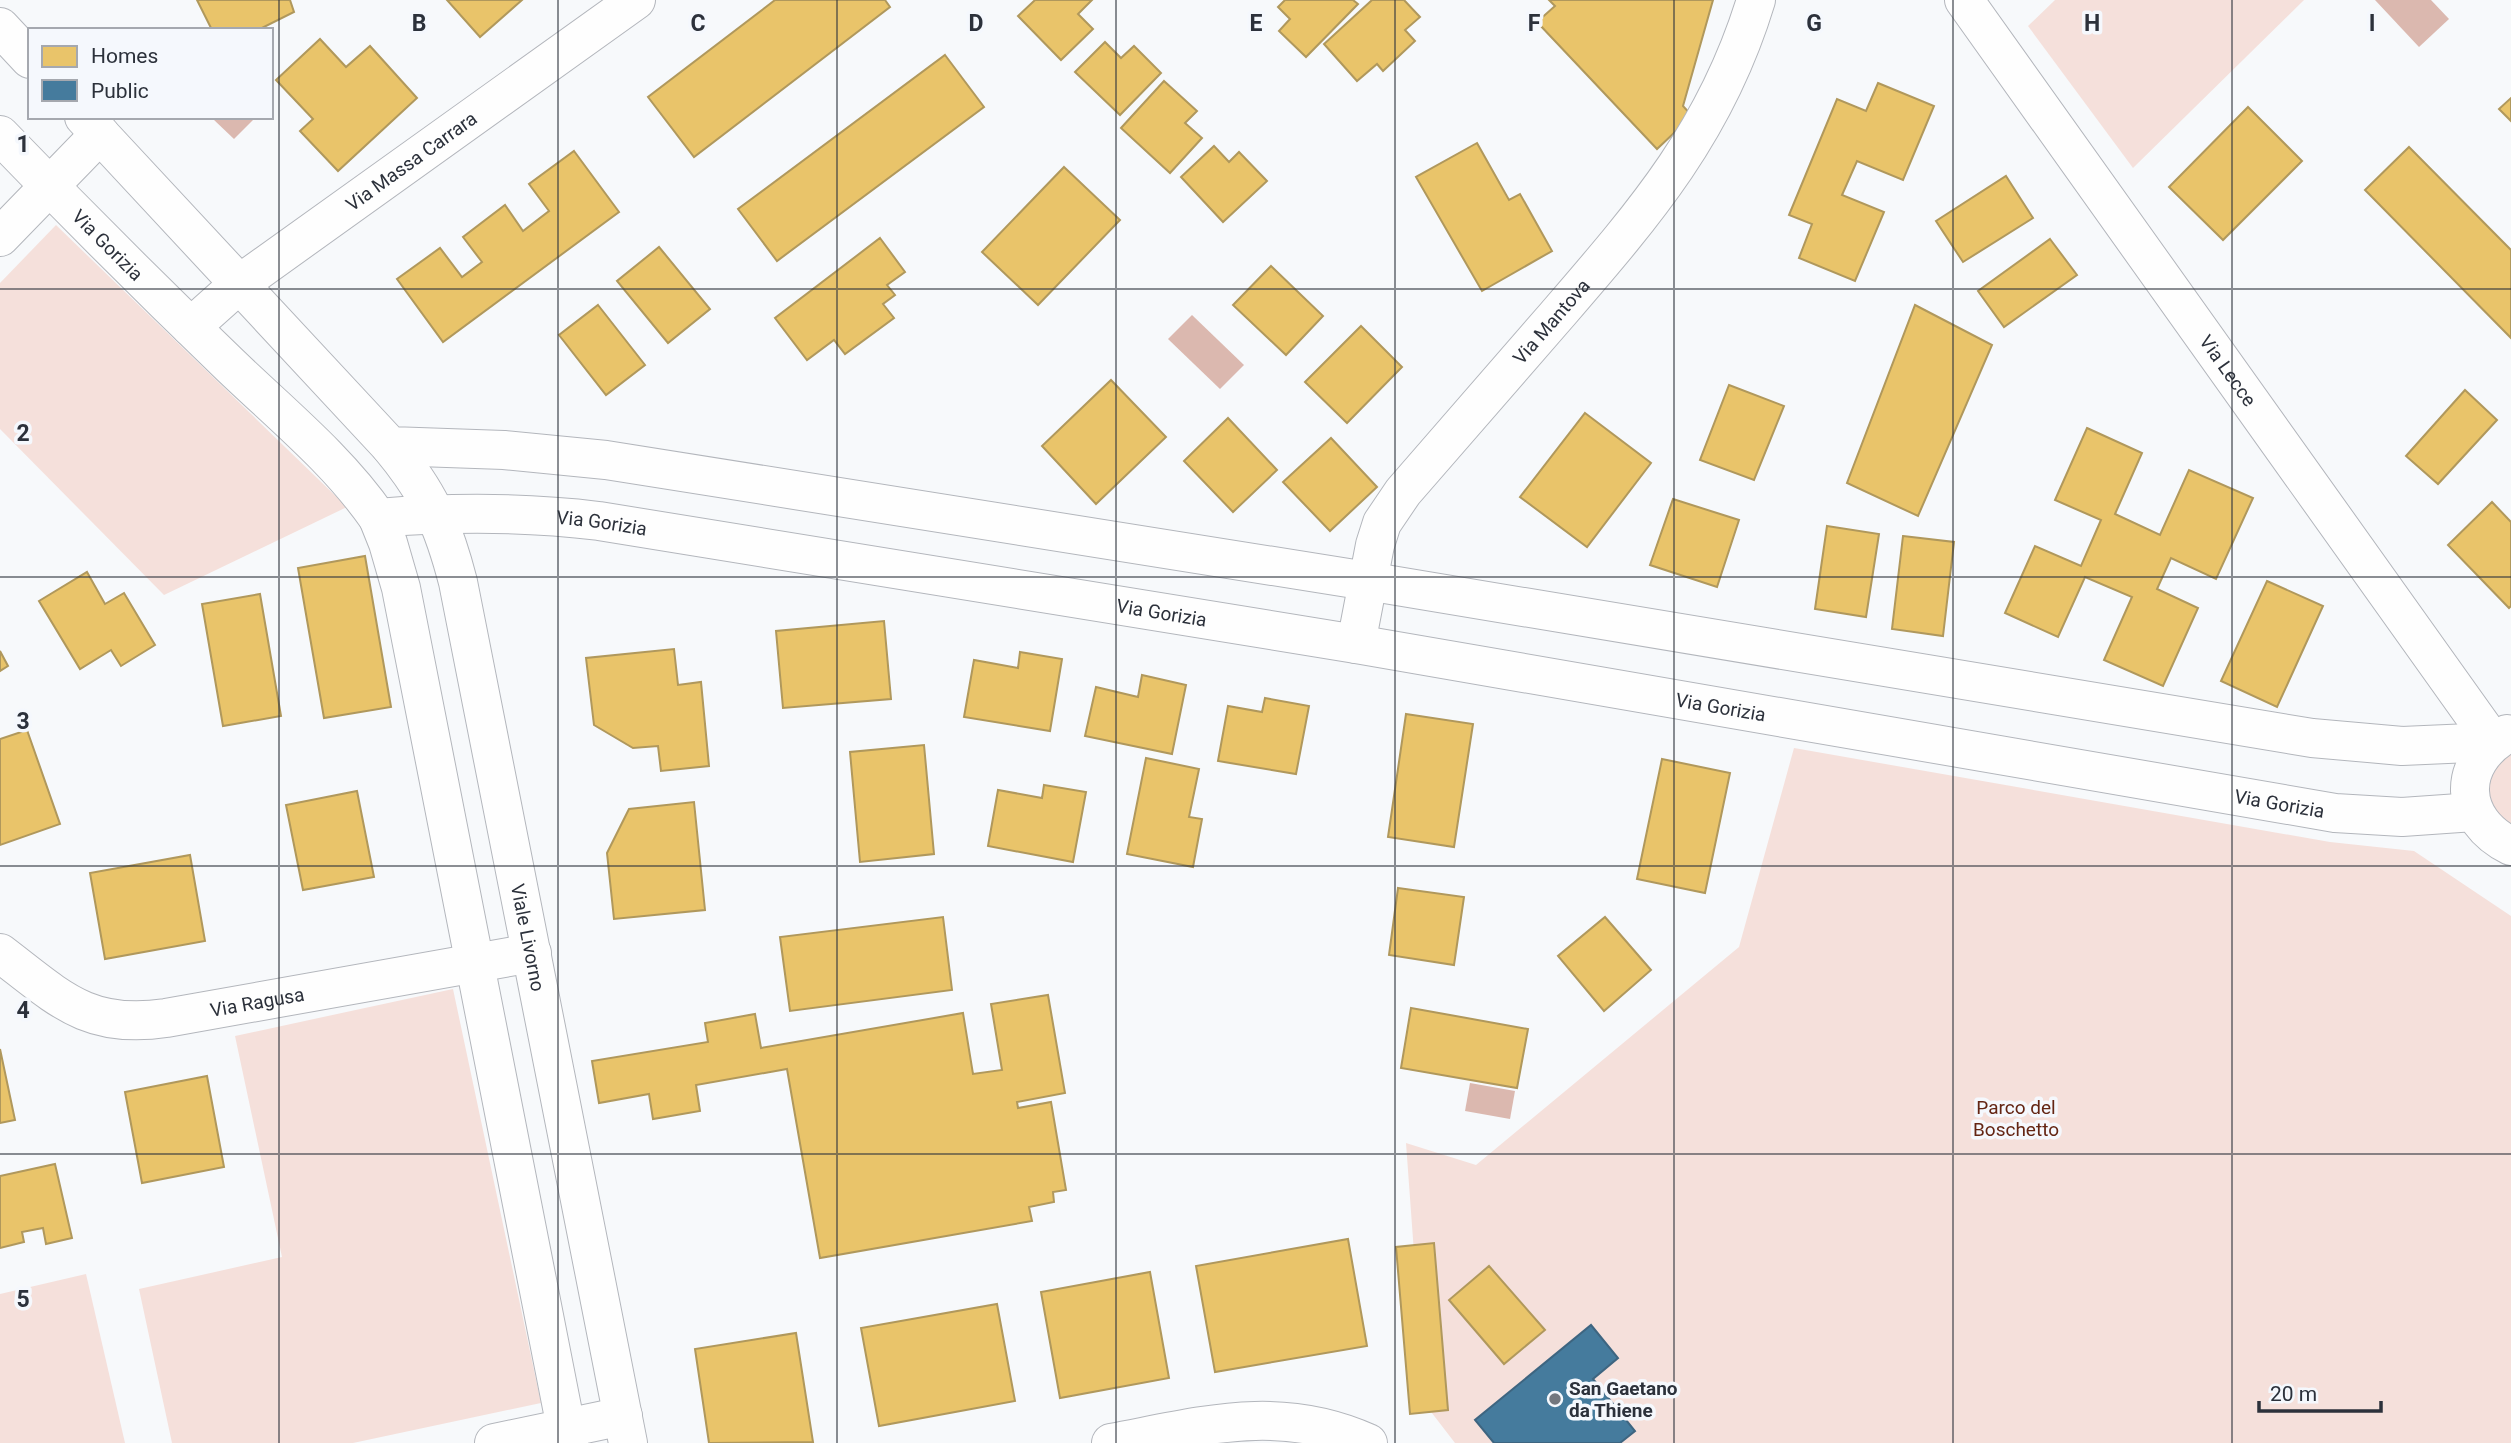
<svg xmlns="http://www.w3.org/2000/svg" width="2511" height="1443" viewBox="0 0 2511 1443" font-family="Roboto,sans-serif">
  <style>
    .green { fill: #f5e0db }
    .water { fill: #dbb8af }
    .homes { fill: #e9c46a; stroke: #b0985c; stroke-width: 2 }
    .public { fill: #457b9d; stroke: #3e6580; stroke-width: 2 }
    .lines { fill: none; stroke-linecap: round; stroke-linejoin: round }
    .street-casing { stroke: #b3b6bc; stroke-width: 40 }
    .secondary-casing { stroke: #b3b6bc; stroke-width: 40 }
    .street { stroke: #fefefe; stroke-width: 38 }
    .secondary { stroke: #fefefe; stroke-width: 38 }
    .grid { fill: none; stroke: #2c313b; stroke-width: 2; stroke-opacity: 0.55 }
    .poi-dot { fill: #73777e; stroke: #f5f8fd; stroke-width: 2.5 }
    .labels { text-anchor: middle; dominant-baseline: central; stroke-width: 7; stroke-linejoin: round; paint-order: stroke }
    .street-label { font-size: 19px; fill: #2c313b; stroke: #f5f8fd }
    .park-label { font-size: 19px; fill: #642513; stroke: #f5f8fd }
    .poi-label { font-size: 19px; font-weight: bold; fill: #2c313b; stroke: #f5f8fd; text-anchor: start }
    .grid-label { font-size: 23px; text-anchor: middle; font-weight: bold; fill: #2c313b; stroke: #f5f8fd; stroke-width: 7; stroke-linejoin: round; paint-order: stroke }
  </style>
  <rect width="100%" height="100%" fill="#f7f9fb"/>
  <!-- green -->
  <g class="green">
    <path d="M2055 0H2304L2133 168 2028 26Z"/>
    <path d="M56 225 347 507 164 595 0 429V283Z"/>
    <path d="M2511 745V833L2492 819 2484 775Z"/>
    <path d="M1794 748 2330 842 2414 851 2511 916V1443H1455L1425 1404 1406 1143 1476 1165 1739 947Z"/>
    <path d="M453 989 541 1403 353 1443H172L139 1289 282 1257 235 1036Z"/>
    <path d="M86 1274 125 1443H0V1294Z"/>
  </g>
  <!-- water -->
  <g class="water">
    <path d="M2375 0H2431L2449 19 2419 47Z"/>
    <path d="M214 117H256L234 139 213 119Z"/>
    <path d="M1192 315 1244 365 1220 389 1168 339Z"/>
    <path d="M1470 1083 1515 1091 1510 1119 1465 1111Z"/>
  </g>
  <!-- homes -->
  <g class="homes">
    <path d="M197 0H290L294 12 258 30H212Z"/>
    <path d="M447 0H522L480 37Z"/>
    <path d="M775 0H885L890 7 694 157 648 97Z"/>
    <path d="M1035 0H1092L1078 14 1093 29 1061 60 1018 16Z"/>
    <path d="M1285 0H1353L1358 4 1306 57 1279 31 1290 19 1278 7Z"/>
    <path d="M1372 0H1404L1420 17 1405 30 1415 41 1383 71 1377 64 1357 81 1324 44Z"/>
    <path d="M1549 0H1713L1683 106 1692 116 1657 149 1537 22 1555 6Z"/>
    <path d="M320 39 346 67 370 46 417 98 338 171 300 131 313 119 276 80Z"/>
    <path d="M1105 42 1121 58 1134 46 1161 73 1120 115 1075 72Z"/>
    <path d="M945 55 984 107 777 261 738 209Z"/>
    <path d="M1164 81 1197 111 1185 123 1202 138 1170 173 1121 128Z"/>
    <path d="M1878 83 1934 106 1903 180 1857 161 1842 195 1884 212 1855 281 1799 258 1812 224 1789 215 1837 99 1866 111Z"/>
    <path d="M2511 98V121L2499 109Z"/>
    <path d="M2248 107 2302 161 2223 240 2169 187Z"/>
    <path d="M1477 143 1509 200 1520 194 1552 251 1482 291 1416 177Z"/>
    <path d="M1214 146 1229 162 1239 152 1267 181 1223 222 1181 177Z"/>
    <path d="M2409 147 2511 250V338L2365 190Z"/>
    <path d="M574 151 619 212 443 342 397 279 440 248 462 277 482 262 463 237 505 205 523 231 549 211 529 184Z"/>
    <path d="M1064 167 1120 220 1038 305 982 252Z"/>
    <path d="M2006 176 2033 218 1963 262 1936 221Z"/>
    <path d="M880 238 905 272 887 285 895 295 883 304 894 318 845 354 834 340 807 360 775 318Z"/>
    <path d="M2050 239 2077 275 2004 327 1978 291Z"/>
    <path d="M659 247 710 309 668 343 617 281Z"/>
    <path d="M1271 266 1323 316 1286 355 1233 305Z"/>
    <path d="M598 305 645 365 606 395 559 335Z"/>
    <path d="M1915 305 1992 345 1918 516 1847 483Z"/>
    <path d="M1361 326 1402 367 1347 423 1305 382Z"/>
    <path d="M1111 380 1166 437 1096 504 1042 446Z"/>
    <path d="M1729 385 1784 406 1754 480 1700 460Z"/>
    <path d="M2465 390 2497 420 2438 484 2406 456Z"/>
    <path d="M1585 413 1651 463 1587 547 1520 497Z"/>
    <path d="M1228 418 1277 470 1233 512 1184 461Z"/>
    <path d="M2087 428 2142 453 2115 514 2160 535 2189 470 2253 498 2216 579 2171 558 2157 589 2198 608 2163 686 2104 660 2132 597 2085 577 2058 637 2005 613 2035 546 2081 566 2101 520 2055 500Z"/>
    <path d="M1331 438 1377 487 1330 531 1283 482Z"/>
    <path d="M1673 499 1739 520 1717 587 1650 565Z"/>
    <path d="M2492 502 2511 522V606L2509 608 2448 545Z"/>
    <path d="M1827 526 1879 534 1866 617 1815 609Z"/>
    <path d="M1903 536 1954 542 1943 636 1892 629Z"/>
    <path d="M365 556 391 707 324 718 298 568Z"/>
    <path d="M87 572 105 604 124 593 155 645 121 666 111 650 80 669 39 601Z"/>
    <path d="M2267 581 2323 606 2277 707 2221 681Z"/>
    <path d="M260 594 281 716 223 726 202 604Z"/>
    <path d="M884 621 891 699 783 708 776 631Z"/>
    <path d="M674 649 678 685 701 682 709 766 661 771 658 746 633 748 594 725 586 658Z"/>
    <path d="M0 651 8 666 0 671Z"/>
    <path d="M1020 652 1062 659 1050 731 964 717 974 660 1018 668Z"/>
    <path d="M1142 675 1186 685 1172 754 1085 736 1096 687 1138 697Z"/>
    <path d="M1265 698 1309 706 1296 774 1218 761 1228 706 1262 712Z"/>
    <path d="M1406 714 1473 724 1454 847 1388 837Z"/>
    <path d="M27 730 60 824 0 845V739Z"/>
    <path d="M924 745 934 854 860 862 850 752Z"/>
    <path d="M1146 758 1199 769 1189 817 1202 819 1193 867 1127 854Z"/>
    <path d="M1662 759 1730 773 1705 893 1637 879Z"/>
    <path d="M1044 785 1086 792 1073 862 988 846 998 790 1042 798Z"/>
    <path d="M357 791 374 877 303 890 286 805Z"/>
    <path d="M694 802 705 910 614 919 607 853 629 809Z"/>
    <path d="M190 855 205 941 105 959 90 873Z"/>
    <path d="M1398 888 1464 897 1454 965 1389 955Z"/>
    <path d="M943 917 952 990 790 1011 780 937Z"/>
    <path d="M1605 917 1651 970 1604 1011 1558 956Z"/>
    <path d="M1048 995 1065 1093 1017 1102 1018 1108 1051 1102 1066 1190 1053 1192 1054 1202 1029 1207 1032 1221 820 1258 787 1069 696 1085 700 1111 653 1119 649 1094 599 1103 592 1061 708 1042 705 1023 755 1014 761 1048 963 1013 973 1074 1002 1070 991 1004Z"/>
    <path d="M1411 1008 1528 1029 1517 1088 1401 1068Z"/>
    <path d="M0 1049 15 1120 0 1123Z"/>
    <path d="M207 1076 224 1167 142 1183 125 1092Z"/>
    <path d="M55 1164 72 1238 46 1244 43 1228 22 1232 24 1242 0 1248V1176Z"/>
    <path d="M1348 1239 1367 1346 1215 1372 1196 1266Z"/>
    <path d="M1434 1243 1448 1410 1410 1414 1396 1247Z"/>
    <path d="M1489 1266 1545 1330 1504 1364 1449 1300Z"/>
    <path d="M1150 1272 1169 1378 1060 1398 1041 1292Z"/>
    <path d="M997 1304 1015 1401 879 1426 861 1328Z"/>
    <path d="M796 1333 813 1442 709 1443 695 1349Z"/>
  </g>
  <!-- public -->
  <path class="public" d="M1591 1325 1618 1358 1593 1379 1635 1431 1620 1443H1494L1475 1420Z"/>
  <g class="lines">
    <defs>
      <g id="street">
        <path id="s1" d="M1964 0 2493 742"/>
        <path d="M0 237 100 134"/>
        <path id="s2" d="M191 327 238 285 636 0"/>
        <path id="s3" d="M1356 644 1375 545 1382 523 1403 492C1454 433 1505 374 1556 316 1644 214 1716 132 1756 0"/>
        <path id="s4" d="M0 953C58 997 87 1030 166 1018L532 953"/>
        <path d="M494 1443 623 1416"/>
        <path d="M1111 1443C1202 1426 1279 1403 1368 1443"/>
      </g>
      <g id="secondary">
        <path d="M0 27 30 59"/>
        <path d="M84 117 390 446 504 450 606 460 1367 581 2312 738 2402 746 2493 742"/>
        <path id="s5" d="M0 135C75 213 152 290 230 365 281 414 338 460 378 518 452 512 525 512 599 521L1356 644 2335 813 2402 817 2474 812"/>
        <path id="s6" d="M390 446C429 493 443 524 458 582L628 1443"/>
        <path d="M378 518 388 543 401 588 569 1443"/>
        <path d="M2507 734C2456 763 2458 820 2511 846"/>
      </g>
    </defs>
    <!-- street casing -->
    <use href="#street" class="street-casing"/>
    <!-- secondary casing -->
    <use href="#secondary" class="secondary-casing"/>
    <!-- street -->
    <use href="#street" class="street"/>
    <!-- secondary -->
    <use href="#secondary" class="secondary"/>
  </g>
  <!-- grid -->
  <path class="grid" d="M279 0V1443M558 0V1443M837 0V1443M1116 0V1443M1395 0V1443M1674 0V1443M1953 0V1443M2232 0V1443M0 289H2511M0 577H2511M0 866H2511M0 1154H2511"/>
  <!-- markers -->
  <circle class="poi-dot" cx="1555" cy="1399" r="7"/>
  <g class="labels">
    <!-- street labels -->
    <g class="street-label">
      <text stroke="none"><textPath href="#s2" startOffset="276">Via Massa Carrara</textPath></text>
      <text stroke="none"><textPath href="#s5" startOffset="154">Via Gorizia</textPath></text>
      <text stroke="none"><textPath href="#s3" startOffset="387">Via Mantova</textPath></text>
      <text stroke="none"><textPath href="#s1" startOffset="455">Via Lecce</textPath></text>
      <text stroke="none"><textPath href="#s5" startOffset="763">Via Gorizia</textPath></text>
      <text stroke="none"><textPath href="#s5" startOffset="1330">Via Gorizia</textPath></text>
      <text stroke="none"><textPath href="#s5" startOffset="1897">Via Gorizia</textPath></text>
      <text stroke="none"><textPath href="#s5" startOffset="2464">Via Gorizia</textPath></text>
      <text stroke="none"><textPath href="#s6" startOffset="516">Viale Livorno</textPath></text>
      <text stroke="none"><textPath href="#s4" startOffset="278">Via Ragusa</textPath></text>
    </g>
    <!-- park labels -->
    <g class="park-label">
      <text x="2016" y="1107">Parco del<tspan x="2016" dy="22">Boschetto</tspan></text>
    </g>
    <!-- poi labels -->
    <g class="poi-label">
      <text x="1569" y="1388">San Gaetano<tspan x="1569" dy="22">da Thiene</tspan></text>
    </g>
  </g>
  <g class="grid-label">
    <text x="419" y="31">B</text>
    <text x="698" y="31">C</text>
    <text x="976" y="31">D</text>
    <text x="1256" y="31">E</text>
    <text x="1534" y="31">F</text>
    <text x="1814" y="31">G</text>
    <text x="2092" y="31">H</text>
    <text x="2372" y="31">I</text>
    <text x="23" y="152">1</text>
    <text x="23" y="441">2</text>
    <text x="23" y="729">3</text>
    <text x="23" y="1018">4</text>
    <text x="23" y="1307">5</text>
  </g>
  <!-- legend -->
  <rect x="28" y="28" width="245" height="91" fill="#f5f8fd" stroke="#a5a8af" stroke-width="2"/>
  <rect x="42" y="46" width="35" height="21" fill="#e9c46a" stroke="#a5a8af" stroke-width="2"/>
  <text x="91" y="63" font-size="21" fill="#2c313b">Homes</text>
  <rect x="42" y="80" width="35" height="21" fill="#457b9d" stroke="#a5a8af" stroke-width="2"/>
  <text x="91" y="98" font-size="21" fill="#2c313b">Public</text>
  <!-- scale -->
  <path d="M2259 1401v10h122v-10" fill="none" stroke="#2c313b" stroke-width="3.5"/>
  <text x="2270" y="1401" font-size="21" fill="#2c313b" stroke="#f5f8fd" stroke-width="5" paint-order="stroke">20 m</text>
</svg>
